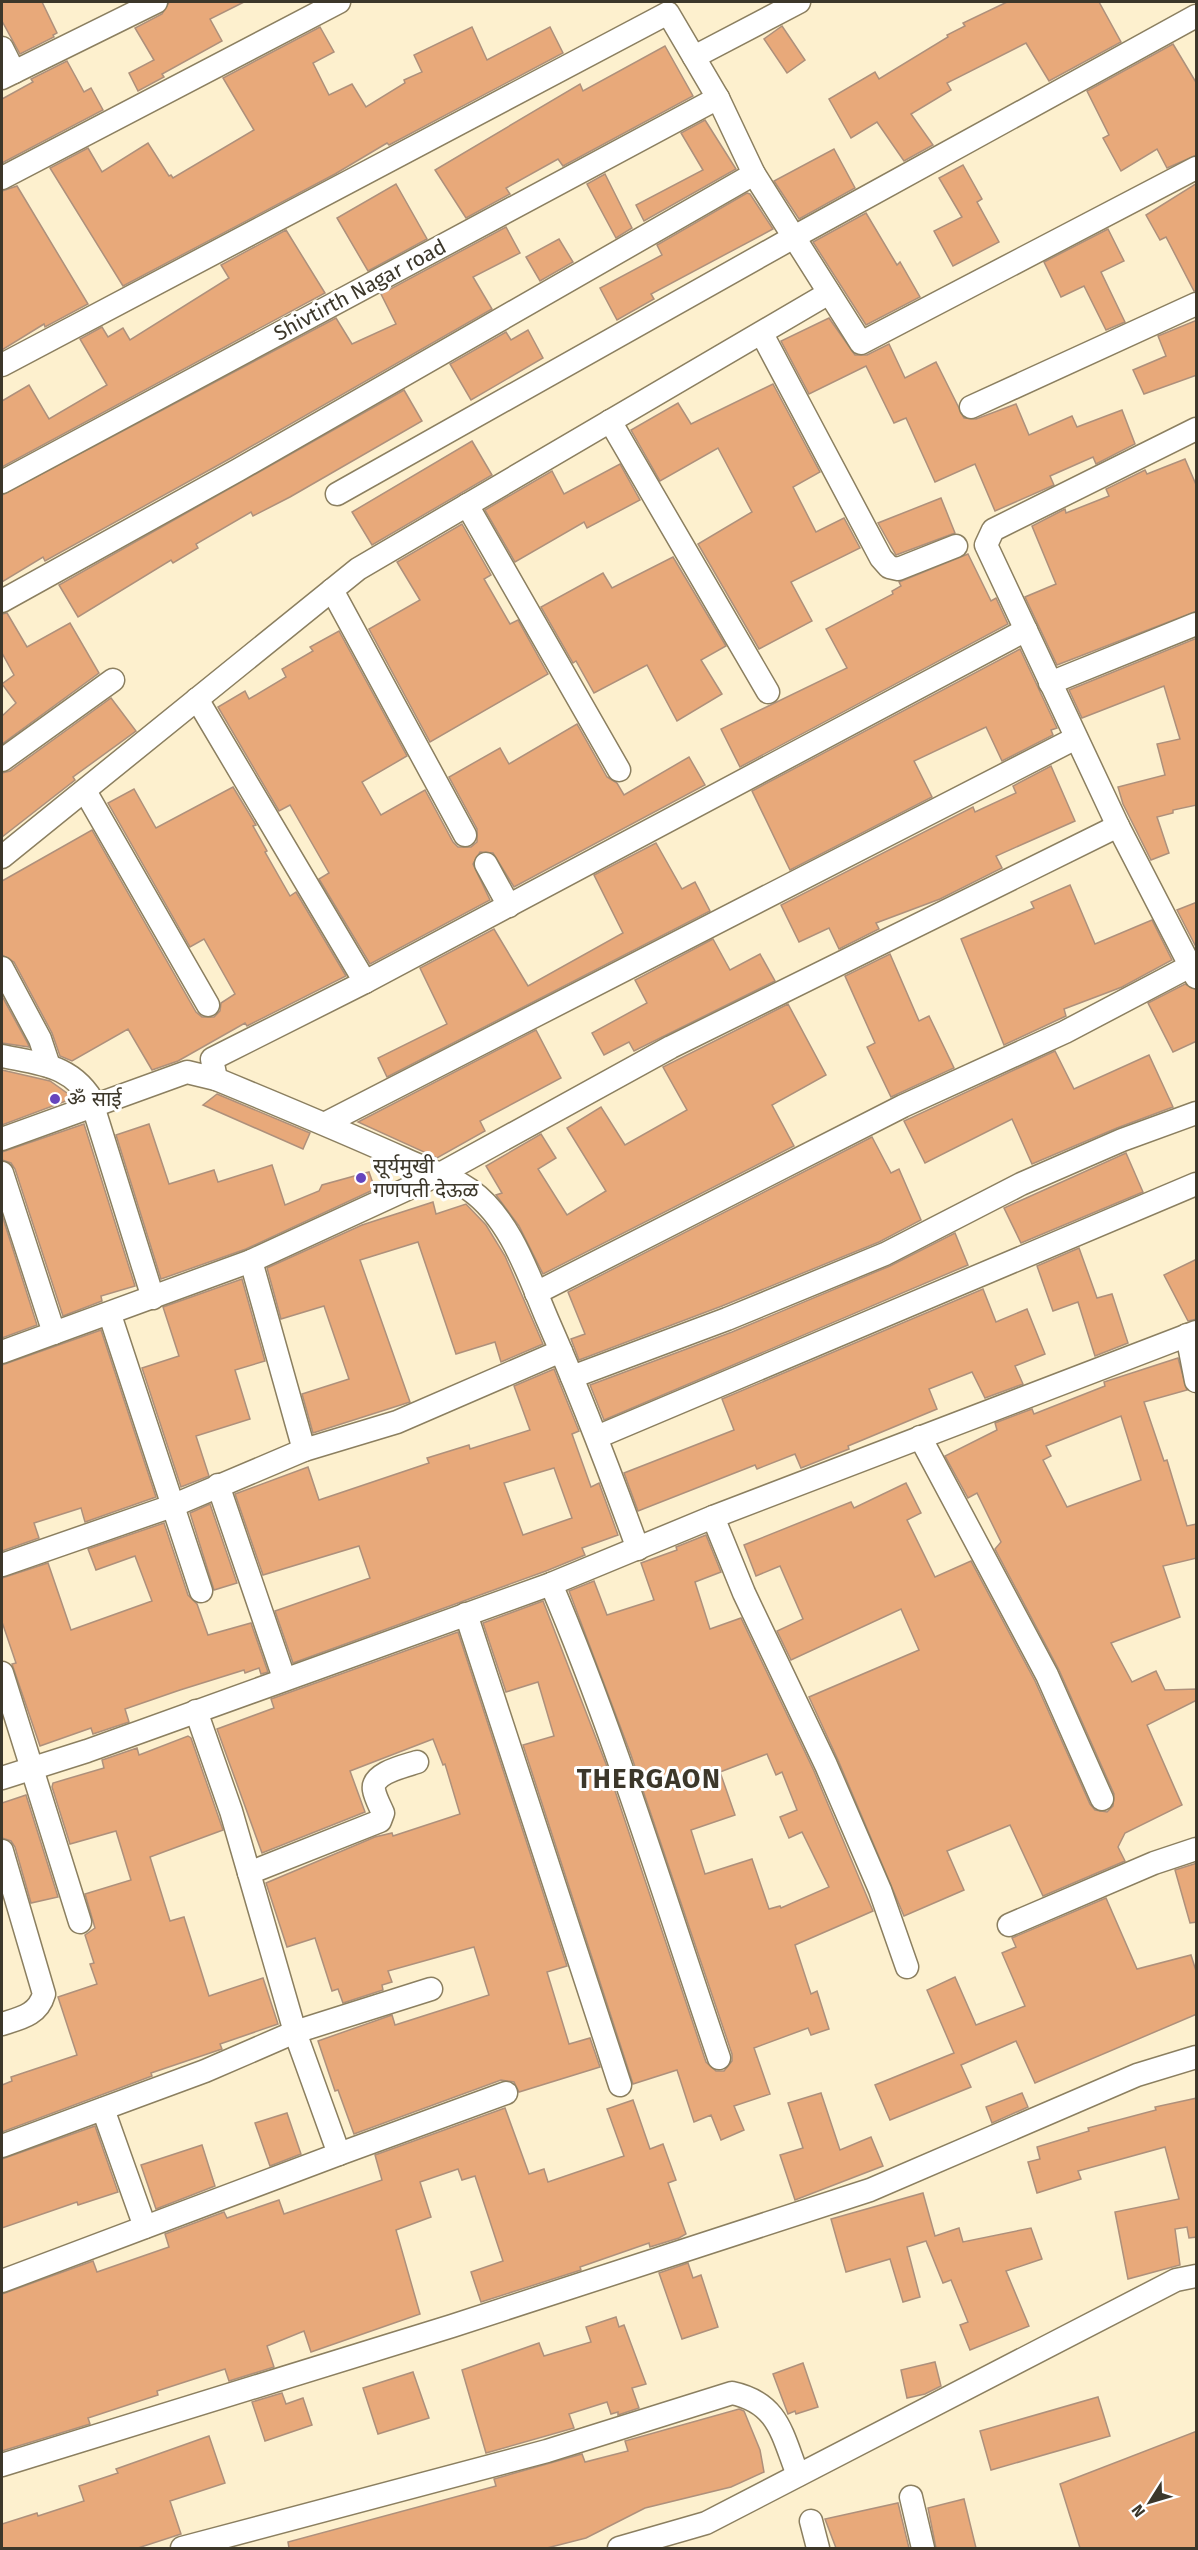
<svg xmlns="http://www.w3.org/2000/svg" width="1198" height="2550" viewBox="0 0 1198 2550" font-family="'Fira Sans','Noto Sans Devanagari',sans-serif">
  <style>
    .building { fill: #e8a97a; stroke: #ae907b; stroke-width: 1.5; fill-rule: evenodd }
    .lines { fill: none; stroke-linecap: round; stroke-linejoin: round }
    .minor-casing { stroke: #8b7f60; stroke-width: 25 }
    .minor { stroke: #fff; stroke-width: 22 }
    .poi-dot { fill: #6645bd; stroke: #fff; stroke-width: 2 }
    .labels { text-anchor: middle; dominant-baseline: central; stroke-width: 6; stroke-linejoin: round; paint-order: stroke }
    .street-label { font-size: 21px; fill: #3c372a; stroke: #fff }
    .poi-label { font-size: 21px; fill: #3c372a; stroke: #fff; text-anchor: start }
    .district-label { font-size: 27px; font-weight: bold; letter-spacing: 1.5px; fill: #3c372a; stroke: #fff }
  </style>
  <rect width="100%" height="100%" fill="#fdf0ce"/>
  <!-- building -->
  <g class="building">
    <path d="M2 2H42L57 33 53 35 54 37 20 54 2 21Z"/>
    <path d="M169 2H244L210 19 222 41 162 74 164 77 138 91 129 73 154 60 135 28 162 14Z"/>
    <path d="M1007 2H1099L1121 42 1049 81 1026 43 947 83 951 90 911 114 933 145 904 161 877 122 851 138 829 99 875 72 879 79 948 37 947 35 965 26 963 23Z"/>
    <path d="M782 26 805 60 787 73 764 39Z"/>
    <path d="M320 27 334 52 313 63 329 95 352 84 366 107 405 83 404 80 422 72 414 55 472 27 487 60 550 27 563 53 389 145 387 143 335 174 123 286 50 168 88 148 102 172 148 143 169 176 171 175 173 178 254 130 223 78Z"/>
    <path d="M1173 44 1197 84V155L1167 168 1157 149 1121 171 1103 138 1109 135 1087 91Z"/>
    <path d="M665 46 693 96 563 166 558 159 506 188 510 194 466 218 435 170 580 84 583 91Z"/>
    <path d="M67 61 84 92 91 88 103 110 2 163V99L33 82 31 79Z"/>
    <path d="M705 120 736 169 644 221 636 205 703 170 681 133Z"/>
    <path d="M834 149 855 188 799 219 774 181Z"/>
    <path d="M963 165 982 199 977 202 999 242 953 266 934 231 962 217 939 178Z"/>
    <path d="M605 174 632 228 616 238 587 184Z"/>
    <path d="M1197 183V291H1194L1166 237 1160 240 1146 215Z"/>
    <path d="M396 184 427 239 368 271 337 218Z"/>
    <path d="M17 186 88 304 45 327 44 324 2 350V191Z"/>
    <path d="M747 193 750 194 773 229 651 294 654 299 617 320 600 288 662 255 657 245Z"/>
    <path d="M866 213 897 265 900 262 920 297 866 325 813 242Z"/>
    <path d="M506 227 520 253 473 277 492 309 231 458 45 561 43 557 2 582V495L336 318 352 344 396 324 381 294Z"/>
    <path d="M1108 229 1124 261 1101 272 1125 322 1106 330 1084 286 1061 297 1044 262Z"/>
    <path d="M286 230 325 293 2 467V401L29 385 49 419 107 385 80 339 102 327 108 337 123 328 130 340 229 278 221 265Z"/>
    <path d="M559 239 573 262 540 281 526 257Z"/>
    <path d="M829 318 855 355H867L889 344 905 378 936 362 964 418 976 419 1016 404 1029 435 1072 416 1077 427 1122 410 1135 444 1096 464 1093 457 1050 476 1054 485 995 511 975 464 935 482 906 418 894 423 866 366 809 394 781 341Z"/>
    <path d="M1197 320V375L1144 394 1133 370 1166 356 1158 336Z"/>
    <path d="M528 330 543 358 471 400 450 364 506 332 511 340Z"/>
    <path d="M773 384 820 472 793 487 816 532 844 518 860 548 791 582 812 621 759 649 698 544 752 512 718 448 660 481 631 430 678 403 691 424Z"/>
    <path d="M404 390 422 421 290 497 253 516 251 512 196 544 198 548 173 563 171 560 78 617 59 585Z"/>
    <path d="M472 441 492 475 372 545 352 512Z"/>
    <path d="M1185 459 1197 487V611L1057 665 1025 597 1056 584 1032 526 1065 509 1066 513 1109 496 1106 489 1145 470 1147 474Z"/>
    <path d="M620 464 640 500 587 528 584 522 515 562 485 510 552 471 564 494Z"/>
    <path d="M941 498 955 533 896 555 878 523Z"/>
    <path d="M462 524 491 575 484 579 510 624 518 620 548 674 430 742 369 629 420 600 397 562Z"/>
    <path d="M968 554 991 601 996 598 1008 624 740 767 721 729 847 668 826 629 893 594 892 591 901 586 899 582Z"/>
    <path d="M673 557 726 646 701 660 722 694 677 721 647 665 594 693 576 661 573 663 541 607 603 573 612 588Z"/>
    <path d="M7 613 27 647 70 623 99 673 2 744V716L16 703 2 684 14 675 2 653V614Z"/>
    <path d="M339 631 407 756 362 782 381 815 425 790 453 842 458 847H471L477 842V829L449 777 500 748 509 764 577 724 607 777 617 783 624 795 689 757 705 785 514 887 493 853 480 852 473 864 490 900 370 964 319 879 329 873 290 805 279 811 218 707 245 691 249 699 286 677 282 669 313 651 310 647Z"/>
    <path d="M1197 638V805L1173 810V813L1157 817 1169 853 1151 860 1123 804 1118 787 1165 775 1157 744 1180 739 1164 686 1082 718 1069 690Z"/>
    <path d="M1020 649 1057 728 1051 730 1053 735 1002 761 986 727 914 761 932 797 790 870 752 791Z"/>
    <path d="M111 698 136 731 73 777 75 780 2 837V773L10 771Z"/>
    <path d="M1051 766 1075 821 996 856 1002 868 940 899 876 923 879 929 839 949 829 928 799 942 781 905 973 807 975 812 1016 793 1013 786Z"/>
    <path d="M233 787 256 825 253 826 267 851 265 852 290 896 296 892 346 976 247 1026 245 1023 178 1061 152 1070 128 1029 72 1061 60 1056 52 1033 14 962 2 955V881L92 830 196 1012 202 1017H214L220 1011 221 1003 235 994 204 939 190 947 108 803 134 789 156 828Z"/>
    <path d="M656 843 682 889 695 882 710 911 387 1077 378 1058 447 1024 420 968 494 929 528 986 623 933 594 875Z"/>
    <path d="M1070 885 1095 944 1152 920 1172 960 1122 987 1064 1009 1066 1016 1004 1045 961 939 1034 908 1031 902Z"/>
    <path d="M1197 902V949L1177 910Z"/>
    <path d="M713 939 730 970 760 954 775 981 634 1051 629 1042 604 1055 592 1033 647 1003 635 980Z"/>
    <path d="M890 954 919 1021 929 1016 954 1068 891 1097 867 1047 875 1043 845 976Z"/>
    <path d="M1185 984 1197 990V1041L1173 1052 1148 1003Z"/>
    <path d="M2 996 28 1044 29 1047 2 1043Z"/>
    <path d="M788 1004 826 1075 772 1105 794 1146 543 1274 519 1226 496 1195 502 1193 486 1166 541 1134 556 1158 538 1169 567 1215 606 1191 567 1128 601 1107 625 1145 687 1110 663 1067Z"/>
    <path d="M536 1030 561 1078 480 1121 485 1131 437 1158 358 1122Z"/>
    <path d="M1055 1051 1074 1089 1149 1055 1173 1107 1117 1128 1032 1164 1012 1119 925 1163 904 1121Z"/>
    <path d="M2 1070 50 1081 74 1098 2 1125Z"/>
    <path d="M217 1094 310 1133 303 1149 203 1105Z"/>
    <path d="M84 1124 135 1286 101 1296 102 1301 63 1316 15 1169 11 1163 2 1160V1152Z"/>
    <path d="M149 1124 169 1184 214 1170 218 1182 272 1165 285 1205 319 1191 322 1185 369 1172 375 1189 246 1249 161 1279 116 1135Z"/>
    <path d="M872 1137 891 1173 899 1169 921 1220 879 1242 722 1306 579 1360 571 1339 585 1334 568 1292Z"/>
    <path d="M1126 1153 1143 1192 1021 1243 1004 1208Z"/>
    <path d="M433 1202 436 1214 466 1204 486 1225 505 1256 543 1344 501 1362 495 1342 456 1354 418 1242 360 1260 410 1402 313 1433 302 1394 349 1379 324 1306 281 1319 267 1268 362 1225Z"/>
    <path d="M2 1215 37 1325 2 1338Z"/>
    <path d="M955 1233 968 1265 604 1420 590 1385 732 1332 890 1266Z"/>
    <path d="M1079 1248 1097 1298 1112 1294 1128 1343 1095 1356 1078 1302 1053 1311 1037 1266Z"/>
    <path d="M1197 1259V1319L1188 1321 1164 1275Z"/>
    <path d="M242 1279 265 1361 235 1370 250 1419 196 1436 209 1476 181 1487 142 1368 179 1356 163 1307Z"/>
    <path d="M983 1289 996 1322 1027 1309 1045 1354 1015 1366 1023 1384 985 1398 972 1372 929 1389 937 1409 848 1446 849 1449 801 1468 795 1454 757 1469 755 1465 638 1511 624 1473 734 1430 722 1399Z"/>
    <path d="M101 1330 156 1497 85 1522 81 1508 34 1523 39 1538 2 1551V1365Z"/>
    <path d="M1178 1358 1187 1390 1144 1402 1164 1461 1167 1460 1187 1526 1197 1524V1558L1163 1566 1180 1617 1111 1643 1132 1682 1156 1671 1165 1690 1197 1689V1700L1147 1725 1182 1805 1125 1833 1118 1847 1125 1861 1043 1896 1010 1825 947 1851 964 1890 904 1916 838 1760 809 1697 919 1650 901 1609 791 1660 777 1631 803 1619 780 1566 756 1576 744 1545 851 1502 854 1508 906 1483 921 1513 907 1520 935 1577 971 1561 1035 1681 1090 1804 1095 1810 1107 1812 1113 1806 1114 1794 1059 1670 995 1549 1001 1542 977 1493 968 1498 945 1456 997 1430 995 1423 1032 1409 1034 1414 1105 1386 1104 1382ZM1121 1416 1141 1480 1067 1507 1043 1460 1051 1456 1046 1446Z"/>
    <path d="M554 1369 579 1431 572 1434 591 1487 599 1483 618 1535 582 1548 585 1555 546 1571 293 1663 275 1611 370 1578 359 1546 263 1575 235 1494 308 1467 319 1500 429 1463 427 1458 469 1445 470 1449 530 1430 514 1386ZM554 1468 572 1518 523 1535 504 1483Z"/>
    <path d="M210 1504 237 1583 214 1590 190 1513Z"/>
    <path d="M164 1523 188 1595 197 1604 208 1635 251 1623 268 1672 261 1674 259 1668 245 1673 244 1670 180 1690 125 1709 129 1722 93 1734 91 1728 40 1746 12 1664 16 1663 2 1622V1578L48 1563 71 1630 152 1601 135 1556 96 1570 88 1549Z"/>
    <path d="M706 1535 721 1572 695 1582 710 1629 741 1618 814 1771 873 1911 795 1945 811 1994 817 1991 829 2029 811 2035 808 2028 754 2048 770 2094 734 2106 744 2130 721 2140 711 2115 694 2122 677 2070 633 2084 523 1745 554 1736 538 1682 506 1692 483 1623 543 1601 606 1764 706 2062 716 2071H724L732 2061V2054L631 1755 569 1591 594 1581 607 1615 654 1600 641 1563 677 1550 676 1547ZM767 1754 776 1775 782 1772 797 1810 780 1817 789 1838 802 1832 829 1887 781 1908 780 1906 769 1909 752 1859 705 1874 691 1830 735 1815 720 1772Z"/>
    <path d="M458 1632 567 1966 547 1972 569 2044 590 2038 600 2067 519 2092 514 2082 501 2080 354 2134 338 2090 335 2091 318 2041 392 2015 395 2025 489 1995 474 1947 388 1971 392 1982 382 1985 383 1990 343 2003 338 1989 332 1991 315 1938 287 1947 266 1883 375 1837 392 1833 393 1836 460 1814 445 1764 443 1765 433 1739 350 1771 365 1812 262 1853 217 1729 274 1708 271 1699Z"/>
    <path d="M188 1736 191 1738 223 1830 150 1857 170 1921 184 1917 209 1996 263 1978 278 2024 220 2044 222 2049 151 2073 152 2076 2 2132V2085L12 2081 11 2077 77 2055 58 1997 97 1984 90 1964 94 1963 85 1935 95 1928 85 1894 131 1880 116 1831 70 1844 52 1787 53 1783 104 1768 102 1760 137 1748 139 1755Z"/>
    <path d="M26 1795 58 1897 31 1903 15 1847 11 1841 2 1838V1803Z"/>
    <path d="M1197 1863V1922L1190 1923 1175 1870Z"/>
    <path d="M1106 1898 1137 1969 1191 1955 1197 1974V2014L1035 2083 1016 2041 961 2065 971 2087 890 2120 875 2085 954 2053 927 1990 955 1977 976 2025 1025 2006 1002 1953 1016 1947 1012 1938Z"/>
    <path d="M821 2093 840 2150 871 2137 883 2166 795 2200 780 2155 803 2148 788 2103Z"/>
    <path d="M1022 2093 1028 2107 992 2123 986 2107Z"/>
    <path d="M1197 2098V2237L1189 2238 1187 2227 1175 2229 1180 2265 1128 2279 1115 2212 1179 2199 1165 2147 1078 2171 1081 2179 1037 2193 1028 2162 1040 2159 1037 2147 1089 2131 1088 2128 1156 2110 1155 2107Z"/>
    <path d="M633 2100 650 2149 663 2144 676 2180 668 2183 686 2234 679 2238 650 2247 649 2243 580 2267 581 2270 481 2302 471 2272 503 2261 475 2176 462 2180 458 2169 420 2182 431 2217 396 2230 420 2314 311 2352 304 2331 267 2346 274 2367 229 2381 225 2369 157 2391 158 2395 88 2418 90 2424 2 2451V2294L93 2261 97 2272 169 2247 165 2234 224 2212 227 2218 279 2200 284 2214 382 2180 375 2155 505 2108 529 2174 544 2169 548 2182 624 2156 607 2109Z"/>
    <path d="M287 2113 301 2154 270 2166 255 2123Z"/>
    <path d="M95 2126 118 2192 78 2205 77 2202 2 2228V2159Z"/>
    <path d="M202 2145 215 2186 156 2209 141 2165Z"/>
    <path d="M923 2193 935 2236 959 2228 963 2242 1031 2228 1042 2259 1006 2271 1029 2326 970 2350 960 2325 968 2322 951 2280 943 2283 926 2241 907 2247 920 2297 903 2302 890 2259 846 2272 831 2219Z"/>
    <path d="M688 2263 693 2278 701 2275 718 2327 682 2339 659 2273Z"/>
    <path d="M616 2317 619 2327 624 2325 646 2384 632 2388 639 2408 618 2415V2412L611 2414 607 2402 569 2414 574 2428 486 2453 462 2370 539 2343 544 2356 591 2342 586 2327Z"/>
    <path d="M935 2362 941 2386 925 2394 907 2398 901 2370Z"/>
    <path d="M803 2363 818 2407 796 2414 795 2411 788 2414 773 2374Z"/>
    <path d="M413 2372 429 2418 378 2434 363 2388Z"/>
    <path d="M282 2393 286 2404 303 2398 312 2425 265 2441 252 2402Z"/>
    <path d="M1098 2397 1110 2436 991 2470 980 2431Z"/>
    <path d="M739 2409 744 2411 760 2450 764 2472 731 2487 645 2508 586 2538 547 2548H289L288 2542 496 2486 494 2479 582 2454 585 2462 628 2451 625 2441Z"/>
    <path d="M1197 2431V2548H1080L1060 2484Z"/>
    <path d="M209 2436 225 2483 170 2501 181 2534 138 2548H2V2524L37 2513 38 2516 84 2501 79 2486 118 2473 116 2469Z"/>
    <path d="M964 2499 976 2548H936L928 2508Z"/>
    <path d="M898 2503 909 2548H836L825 2519Z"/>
  </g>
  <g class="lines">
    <defs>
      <g id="minor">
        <path d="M2 48 14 72"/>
        <path d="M694 57 799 2"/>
        <path d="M2 78 156 2"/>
        <path d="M754 174 861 343 1196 168"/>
        <path d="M2 178 339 2"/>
        <path d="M762 334 881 558 889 567 898 569 956 546"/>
        <path d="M2 365 668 13 718 98 754 174 238 470 2 601"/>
        <path d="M971 407 1196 304"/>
        <path d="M610 421 768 692"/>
        <path d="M2 482 718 98"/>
        <path d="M337 494 794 237 1196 16"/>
        <path d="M467 505 619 770"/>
        <path d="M332 590 465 835"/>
        <path d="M1050 683 1196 624"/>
        <path d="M197 699 365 982"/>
        <path d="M2 760 113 680"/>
        <path d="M85 791 208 1005"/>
        <path d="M2 857 358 569 829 293"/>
        <path d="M486 864 509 906"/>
        <path d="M2 968 40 1039 49 1066"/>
        <path d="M1196 977 1118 826 986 545 993 530 1196 429"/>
        <path d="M2 1056C41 1064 74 1065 95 1105"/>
        <path d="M216 1079C279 1105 342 1131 404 1159 427 1170 449 1175 470 1190 511 1219 529 1277 548 1321 581 1396 610 1472 638 1549"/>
        <path d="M93 1106 153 1298"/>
        <path d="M326 1123 1076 738"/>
        <path d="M2 1139 187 1072 216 1079 212 1059 365 982 1026 630"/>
        <path d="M2 1173 54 1333"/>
        <path d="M251 1261 304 1450"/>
        <path d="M536 1293 903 1106 1065 1032 1196 963"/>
        <path d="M110 1315 201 1591"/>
        <path d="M1187 1335 1196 1381"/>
        <path d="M2 1352 251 1261 442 1173 671 1047 1118 826"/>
        <path d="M572 1377 727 1319 885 1254 1021 1184 1122 1140 1196 1113"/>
        <path d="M597 1437 1196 1184"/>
        <path d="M920 1437 1047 1675 1102 1799"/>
        <path d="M218 1485 284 1678"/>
        <path d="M713 1517 744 1593 826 1765 880 1890 907 1967"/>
        <path d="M2 1565 172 1506 304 1450 397 1422 561 1351"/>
        <path d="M551 1584C616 1737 665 1900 719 2058"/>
        <path d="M466 1614 620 2085"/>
        <path d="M2 1673 80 1922"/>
        <path d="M2 1778 87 1751 551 1584 713 1517 1196 1332"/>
        <path d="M2 1851 44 1994C38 2015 21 2018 2 2024"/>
        <path d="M249 1873 380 1821 383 1813C380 1806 375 1797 374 1790 371 1773 405 1766 417 1762"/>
        <path d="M1009 1925 1154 1863 1196 1849"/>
        <path d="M103 2109 145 2227"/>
        <path d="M2 2146 205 2071 295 2032 431 1989"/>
        <path d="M339 2154 506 2093"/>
        <path d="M2 2281 339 2154 295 2032 231 1811 196 1711"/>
        <path d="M2 2465 452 2326 870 2190 1137 2075 1196 2057"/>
        <path d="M911 2497 923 2548"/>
        <path d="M811 2521 818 2548"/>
        <path d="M182 2548 547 2451 732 2393C779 2403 782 2435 798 2475"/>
        <path d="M619 2548 706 2523 1176 2280 1196 2276"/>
      </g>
    </defs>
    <!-- minor casing -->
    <use href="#minor" class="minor-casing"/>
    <!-- minor -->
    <use href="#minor" class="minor"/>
  </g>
  <!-- markers -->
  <g class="poi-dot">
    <circle cx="55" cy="1099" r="6"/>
    <circle cx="361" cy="1178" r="6"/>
  </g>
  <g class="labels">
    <!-- street labels -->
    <g class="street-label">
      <text transform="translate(360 290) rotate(-28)">Shivtirth Nagar road</text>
    </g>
    <!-- poi labels -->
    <g class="poi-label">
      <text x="67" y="1099">ॐ साई</text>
      <text x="373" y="1166">सूर्यमुखी<tspan x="373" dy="24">गणपती देऊळ</tspan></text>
    </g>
    <!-- district labels -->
    <g class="district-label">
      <text x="649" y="1779">THERGAON</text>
    </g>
  </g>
  <!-- border -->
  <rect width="1198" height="2550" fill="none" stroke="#3c372a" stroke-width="6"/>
  <!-- north arrow -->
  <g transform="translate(1150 2502) rotate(233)" stroke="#ffffff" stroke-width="4.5" paint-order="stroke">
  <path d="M0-4.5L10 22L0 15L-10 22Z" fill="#3c372a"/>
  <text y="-9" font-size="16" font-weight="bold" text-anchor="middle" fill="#3c372a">N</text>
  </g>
</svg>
